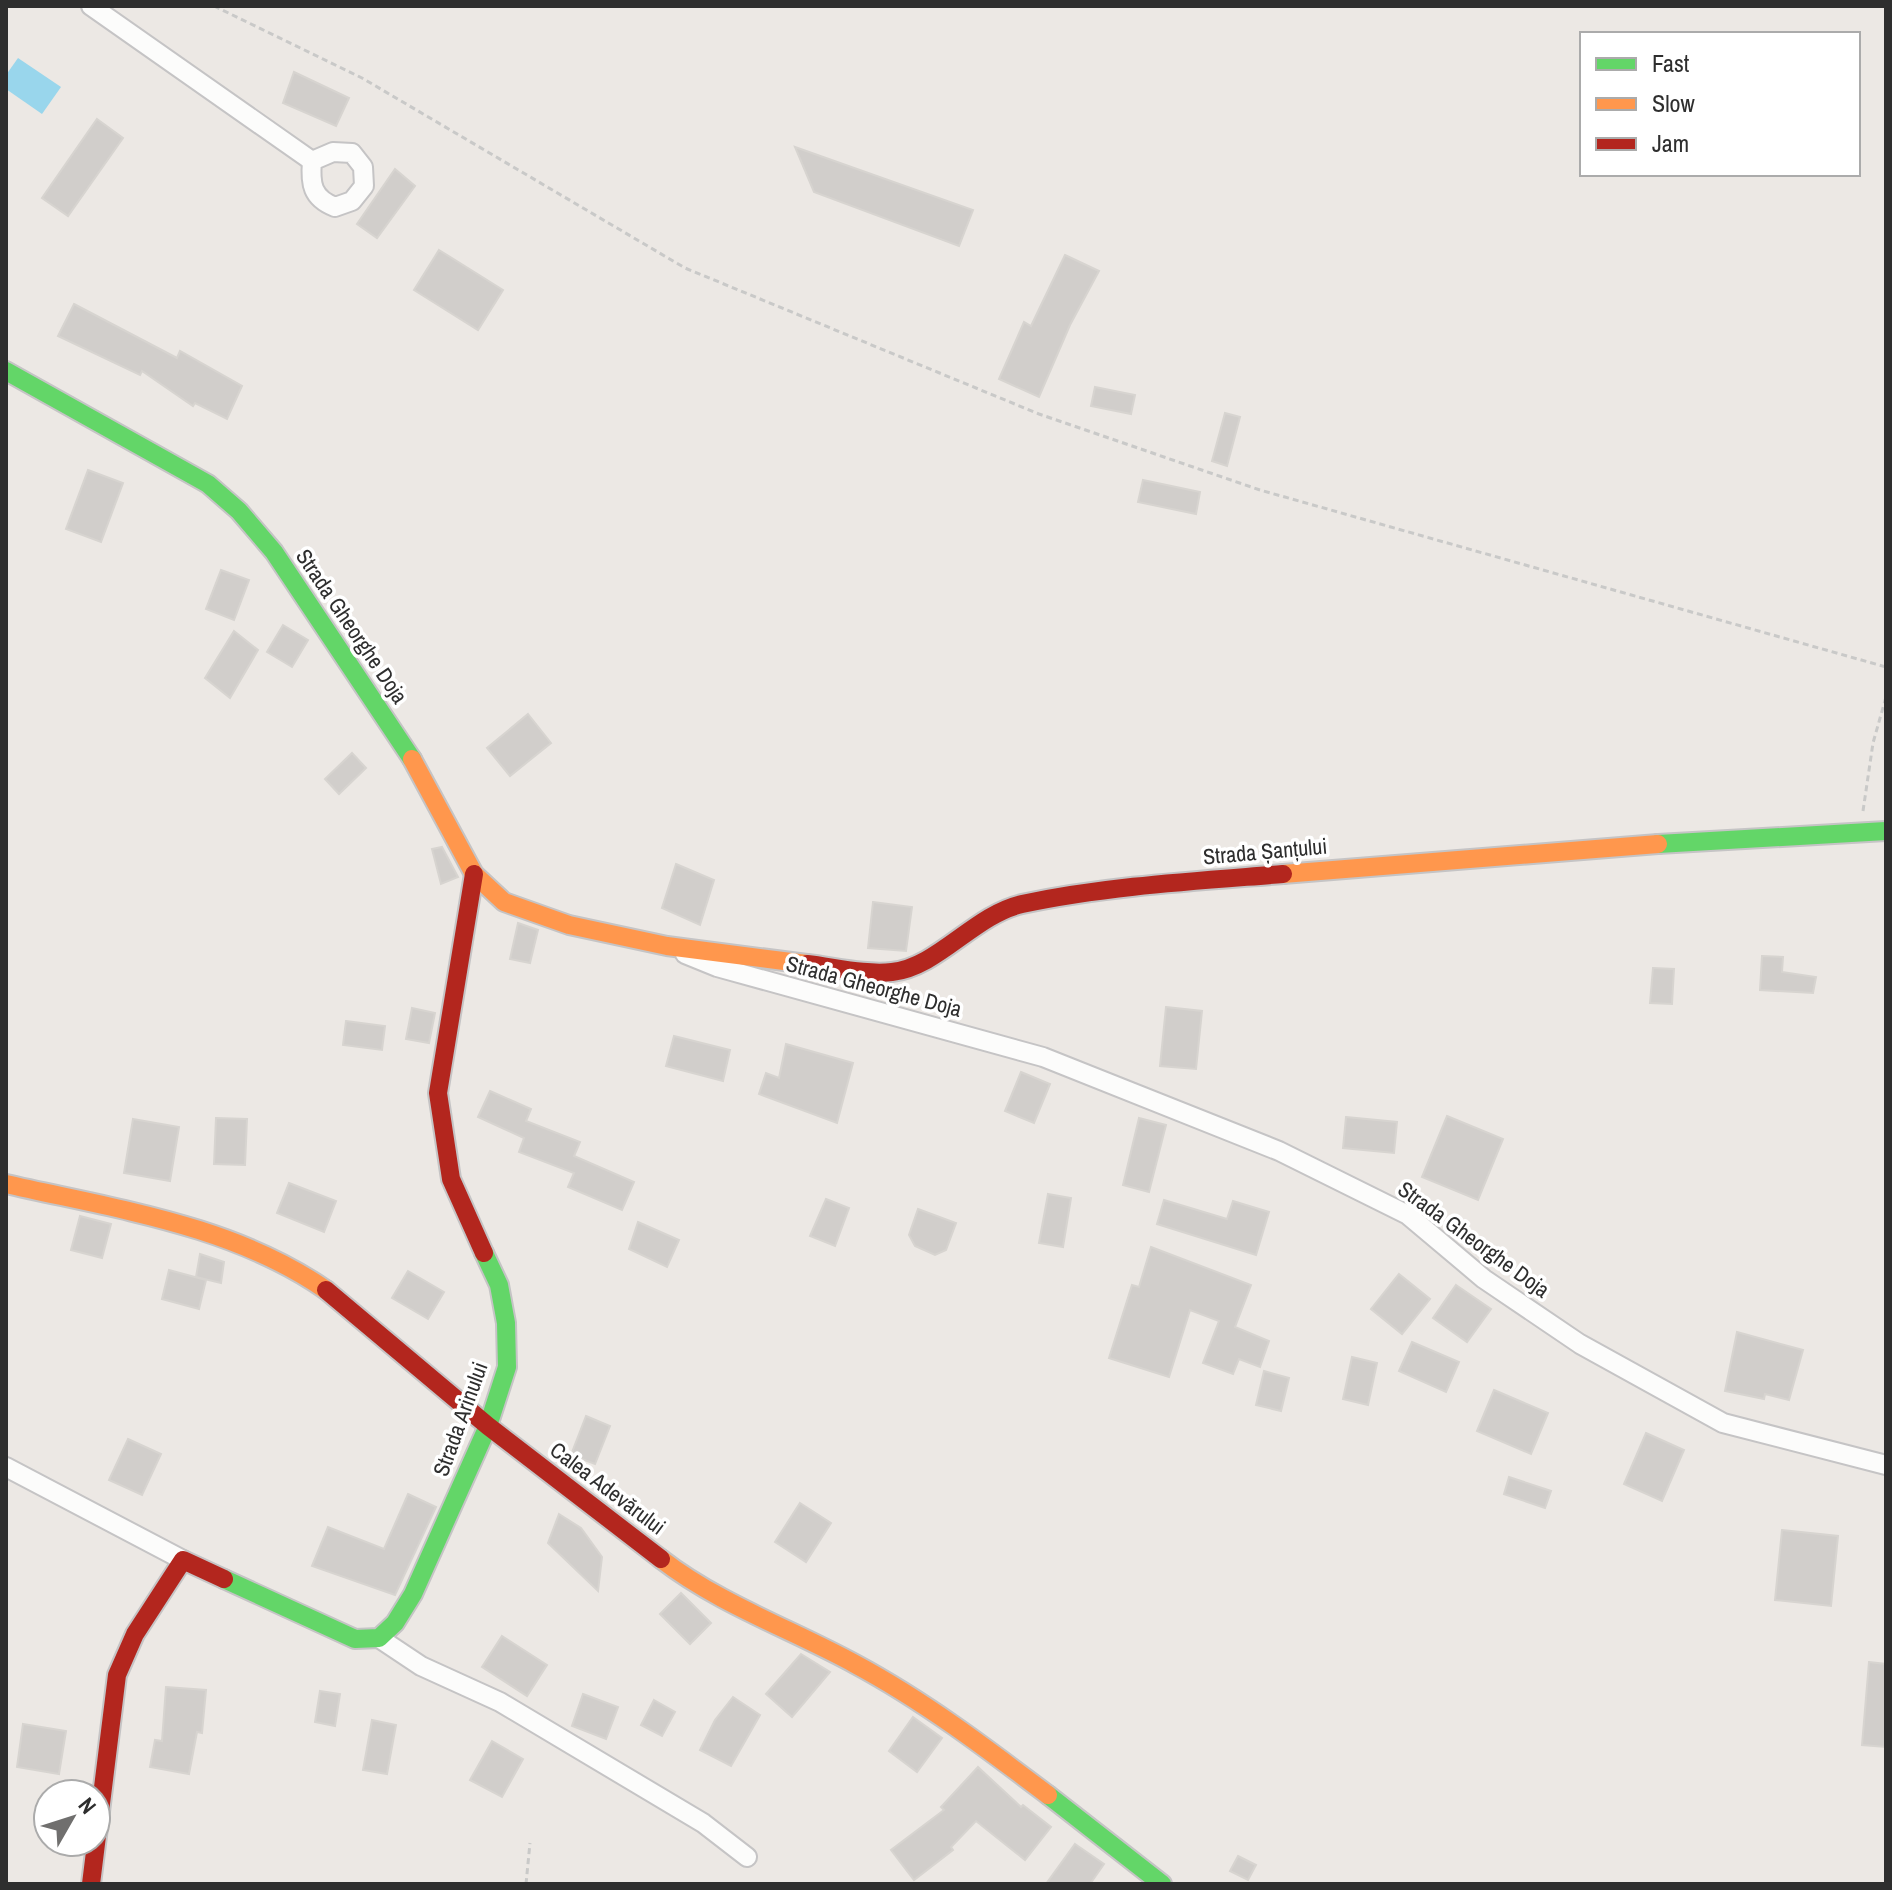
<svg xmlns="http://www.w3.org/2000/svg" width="1892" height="1890" viewBox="0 0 1892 1890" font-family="'Archivo Narrow',sans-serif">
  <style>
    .water { fill: #99d6ec }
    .building { fill: #d1cecb; stroke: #d7d4d0; stroke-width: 2 }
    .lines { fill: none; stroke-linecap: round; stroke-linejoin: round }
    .street-casing { stroke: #c5c4c5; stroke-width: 22 }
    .fast-casing { stroke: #c5c4c5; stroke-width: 22 }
    .slow-casing { stroke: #c5c4c5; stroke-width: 22 }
    .jam-casing { stroke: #c5c4c5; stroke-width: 22 }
    .path { stroke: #c9c9c8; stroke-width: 3; stroke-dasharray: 6 4; stroke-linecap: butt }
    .street { stroke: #fcfcfb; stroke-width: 18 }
    .fast { stroke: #63d668; stroke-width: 18 }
    .slow { stroke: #ff974d; stroke-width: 18 }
    .jam { stroke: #b3261e; stroke-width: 18 }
    .labels { text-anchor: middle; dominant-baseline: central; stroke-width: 7; stroke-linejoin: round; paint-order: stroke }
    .street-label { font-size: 22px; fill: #2e2e2e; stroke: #fff }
  </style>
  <rect width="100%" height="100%" fill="#ece8e4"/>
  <!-- water -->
  <path class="water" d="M18 58 61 87 42 114 6 89V75Z"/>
  <!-- building -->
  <g class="building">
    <path d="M294 72 349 98 336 126 283 103Z"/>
    <path d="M97 119 123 138 68 216 42 198Z"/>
    <path d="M795 147 973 210 959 246 814 192Z"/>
    <path d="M395 169 415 186 377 238 357 224Z"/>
    <path d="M439 250 503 290 478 330 414 290Z"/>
    <path d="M1065 255 1099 271 1070 325 1039 397 999 379 1024 322 1031 326Z"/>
    <path d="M74 304 177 358 180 351 242 386 227 419 195 403 193 406 142 371 140 375 58 336Z"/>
    <path d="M1095 387 1135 395 1131 414 1091 406Z"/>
    <path d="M1225 413 1240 417 1227 466 1212 461Z"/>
    <path d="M88 470 123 483 101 542 66 529Z"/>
    <path d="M1143 480 1200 492 1196 514 1138 502Z"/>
    <path d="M221 570 249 580 234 620 206 609Z"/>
    <path d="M283 625 308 640 292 667 267 652Z"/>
    <path d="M234 631 258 650 230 698 205 678Z"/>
    <path d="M528 714 551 743 510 776 487 748Z"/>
    <path d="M352 753 366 768 339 794 325 779Z"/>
    <path d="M442 847 458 877 441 884 432 849Z"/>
    <path d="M676 864 714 880 700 925 662 908Z"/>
    <path d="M873 902 912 907 906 951 868 948Z"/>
    <path d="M518 923 538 930 530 963 510 959Z"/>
    <path d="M1762 956 1783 957 1782 972 1816 977 1813 993 1760 990Z"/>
    <path d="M1653 968 1674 969 1672 1004 1650 1003Z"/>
    <path d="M1166 1007 1202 1011 1196 1069 1160 1066Z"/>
    <path d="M412 1008 435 1013 429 1043 406 1039Z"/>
    <path d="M346 1021 385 1026 382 1050 343 1045Z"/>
    <path d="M674 1036 730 1050 723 1081 666 1066Z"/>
    <path d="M786 1044 853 1063 837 1123 759 1094 766 1073 779 1078Z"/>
    <path d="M1021 1072 1050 1084 1034 1123 1005 1111Z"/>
    <path d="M490 1091 531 1109 526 1121 580 1142 574 1156 634 1182 622 1210 568 1187 574 1173 519 1152 524 1138 478 1117Z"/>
    <path d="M1447 1116 1503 1139 1478 1200 1422 1177Z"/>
    <path d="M1346 1117 1397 1122 1394 1153 1343 1148Z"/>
    <path d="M216 1118 247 1119 245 1165 214 1164Z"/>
    <path d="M1139 1118 1166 1125 1149 1192 1123 1185Z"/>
    <path d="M133 1119 179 1127 170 1181 124 1173Z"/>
    <path d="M289 1183 336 1201 324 1232 277 1213Z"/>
    <path d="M1048 1194 1071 1198 1063 1247 1039 1243Z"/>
    <path d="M826 1199 849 1208 835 1246 810 1236Z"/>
    <path d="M1164 1200 1227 1219 1233 1201 1269 1212 1256 1255 1157 1224Z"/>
    <path d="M918 1209 956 1223 946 1250 935 1255 915 1246 909 1235Z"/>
    <path d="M80 1216 111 1224 102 1258 71 1250Z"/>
    <path d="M638 1222 679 1240 667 1267 629 1249Z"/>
    <path d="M1151 1247 1251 1285 1235 1327 1269 1341 1260 1367 1239 1359 1233 1374 1203 1363 1219 1321 1190 1310 1169 1377 1109 1358 1132 1285 1139 1287Z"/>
    <path d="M200 1254 224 1262 221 1283 196 1277Z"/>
    <path d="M169 1270 206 1280 199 1309 162 1299Z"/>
    <path d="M408 1271 444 1292 428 1319 392 1298Z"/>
    <path d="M1399 1274 1430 1299 1402 1334 1371 1309Z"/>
    <path d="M1456 1285 1491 1309 1467 1342 1433 1318Z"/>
    <path d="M1737 1332 1803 1350 1789 1400 1765 1394 1764 1399 1725 1391Z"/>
    <path d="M1412 1342 1459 1362 1446 1392 1399 1371Z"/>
    <path d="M1352 1357 1377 1363 1368 1405 1343 1399Z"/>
    <path d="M1264 1371 1289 1378 1281 1411 1256 1405Z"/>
    <path d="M1494 1390 1548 1413 1531 1454 1477 1431Z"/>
    <path d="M586 1416 610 1426 595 1464 571 1455Z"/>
    <path d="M1646 1433 1684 1450 1662 1501 1624 1484Z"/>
    <path d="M128 1439 161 1454 142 1495 109 1480Z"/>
    <path d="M1509 1477 1551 1491 1545 1508 1504 1494Z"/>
    <path d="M408 1494 436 1507 395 1595 312 1566 328 1527 384 1549Z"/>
    <path d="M800 1503 831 1523 806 1562 775 1542Z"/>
    <path d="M559 1514 581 1528 602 1557 598 1591 548 1543Z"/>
    <path d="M1782 1530 1838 1536 1831 1606 1775 1600Z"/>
    <path d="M681 1593 711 1623 690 1644 660 1614Z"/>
    <path d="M502 1636 547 1665 527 1696 482 1667Z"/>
    <path d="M801 1654 830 1672 792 1717 766 1694Z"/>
    <path d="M1869 1662 1886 1664V1747L1862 1745Z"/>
    <path d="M166 1687 206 1690 202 1733 197 1732 189 1774 150 1767 155 1740 162 1741Z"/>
    <path d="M320 1691 340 1694 335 1726 315 1722Z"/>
    <path d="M583 1694 618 1707 606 1739 572 1726Z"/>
    <path d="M733 1697 760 1715 731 1766 700 1750 715 1720Z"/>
    <path d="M654 1700 675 1712 662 1736 641 1725Z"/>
    <path d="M913 1717 942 1738 917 1772 889 1751Z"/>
    <path d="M372 1720 396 1725 387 1774 363 1770Z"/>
    <path d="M23 1724 66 1731 59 1774 17 1767Z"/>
    <path d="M492 1741 523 1759 502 1797 470 1780Z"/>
    <path d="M978 1767 1021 1807 1023 1805 1051 1827 1025 1860 976 1821 951 1847 953 1850 914 1880 891 1850 944 1810 941 1807Z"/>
    <path d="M1075 1844 1104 1864 1090 1884H1046Z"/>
    <path d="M1238 1856 1256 1865 1248 1880 1230 1871Z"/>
  </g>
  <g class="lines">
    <defs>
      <g id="street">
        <path d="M91 6 312 161"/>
        <path d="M333 152 352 153 363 167 364 186 352 201 335 207C312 198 310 184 312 161Z"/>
        <path d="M685 954 717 967 1043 1057 1279 1151 1408 1215 1484 1279 1580 1344 1723 1423 1886 1465"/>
        <path d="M6 1467 183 1560"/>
        <path d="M379 1638 421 1666 500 1702 703 1823 747 1857"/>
      </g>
      <g id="fast">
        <path d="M6 371 208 484 239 511 274 552 412 759"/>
        <path d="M1658 844 1886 831"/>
        <path d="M224 1579 355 1639 379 1638 395 1623 413 1594 488 1426 507 1367 506 1323 499 1285 484 1253"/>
        <path d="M1048 1795 1162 1884"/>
      </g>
      <g id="slow">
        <path d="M412 759 474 874 504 902 569 925 667 946 807 964"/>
        <path d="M1283 874 1658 844"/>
        <path d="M6 1184C115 1209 233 1225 326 1290"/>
        <path d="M661 1559C719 1604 791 1629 855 1664 924 1701 986 1748 1048 1795"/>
      </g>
      <g id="jam">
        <path d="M474 874 438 1093 451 1179 484 1253"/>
        <path d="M807 964C834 967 865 975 892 972 938 967 974 915 1022 904 1107 886 1196 881 1283 874"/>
        <path d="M326 1290 488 1426 661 1559"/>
        <path d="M91 1884 117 1675 135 1634 183 1560 224 1579"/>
      </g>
    </defs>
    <!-- street casing -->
    <use href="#street" class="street-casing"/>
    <!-- fast casing -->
    <use href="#fast" class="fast-casing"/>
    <!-- slow casing -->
    <use href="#slow" class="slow-casing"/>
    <!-- jam casing -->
    <use href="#jam" class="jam-casing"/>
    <!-- path -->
    <g class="path">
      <path d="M214 6 362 78 685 268 1039 414 1260 490 1886 667"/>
      <path d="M1863 811 1873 743 1886 697"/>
      <path d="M526 1884 530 1843"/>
    </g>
    <!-- street -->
    <use href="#street" class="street"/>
    <!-- fast -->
    <use href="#fast" class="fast"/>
    <!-- slow -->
    <use href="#slow" class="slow"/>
    <!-- jam -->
    <use href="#jam" class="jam"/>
  </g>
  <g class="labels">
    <!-- street labels -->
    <g class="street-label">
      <text transform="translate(352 626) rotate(56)">Strada Gheorghe Doja</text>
      <text transform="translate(1265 851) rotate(-5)">Strada Șanțului</text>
      <text transform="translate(874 986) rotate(15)">Strada Gheorghe Doja</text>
      <text transform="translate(1474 1239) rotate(36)">Strada Gheorghe Doja</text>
      <text transform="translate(460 1419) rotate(-70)">Strada Arinului</text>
      <text transform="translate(608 1488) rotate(37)">Calea Adevărului</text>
    </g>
  </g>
  <!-- border -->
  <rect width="1892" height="1890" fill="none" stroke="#2e2e2e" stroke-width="16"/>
  <!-- legend -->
  <rect x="1580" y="32" width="280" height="144" fill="#ffffff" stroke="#ababab" stroke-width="2"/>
  <rect x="1596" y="58" width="40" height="12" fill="#63d668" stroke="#ababab" stroke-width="2"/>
  <text x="1652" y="72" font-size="24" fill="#2e2e2e">Fast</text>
  <rect x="1596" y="98" width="40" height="12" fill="#ff974d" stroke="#ababab" stroke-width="2"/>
  <text x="1652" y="112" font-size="24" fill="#2e2e2e">Slow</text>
  <rect x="1596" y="138" width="40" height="12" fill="#b3261e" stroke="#ababab" stroke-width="2"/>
  <text x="1652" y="152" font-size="24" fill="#2e2e2e">Jam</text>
  <!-- north arrow -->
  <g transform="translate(72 1818) rotate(51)"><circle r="38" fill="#ffffff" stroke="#ababab" stroke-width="2"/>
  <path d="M0-6L14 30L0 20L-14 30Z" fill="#706f6e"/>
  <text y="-12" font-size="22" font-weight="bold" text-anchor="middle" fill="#2e2e2e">N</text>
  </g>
</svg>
